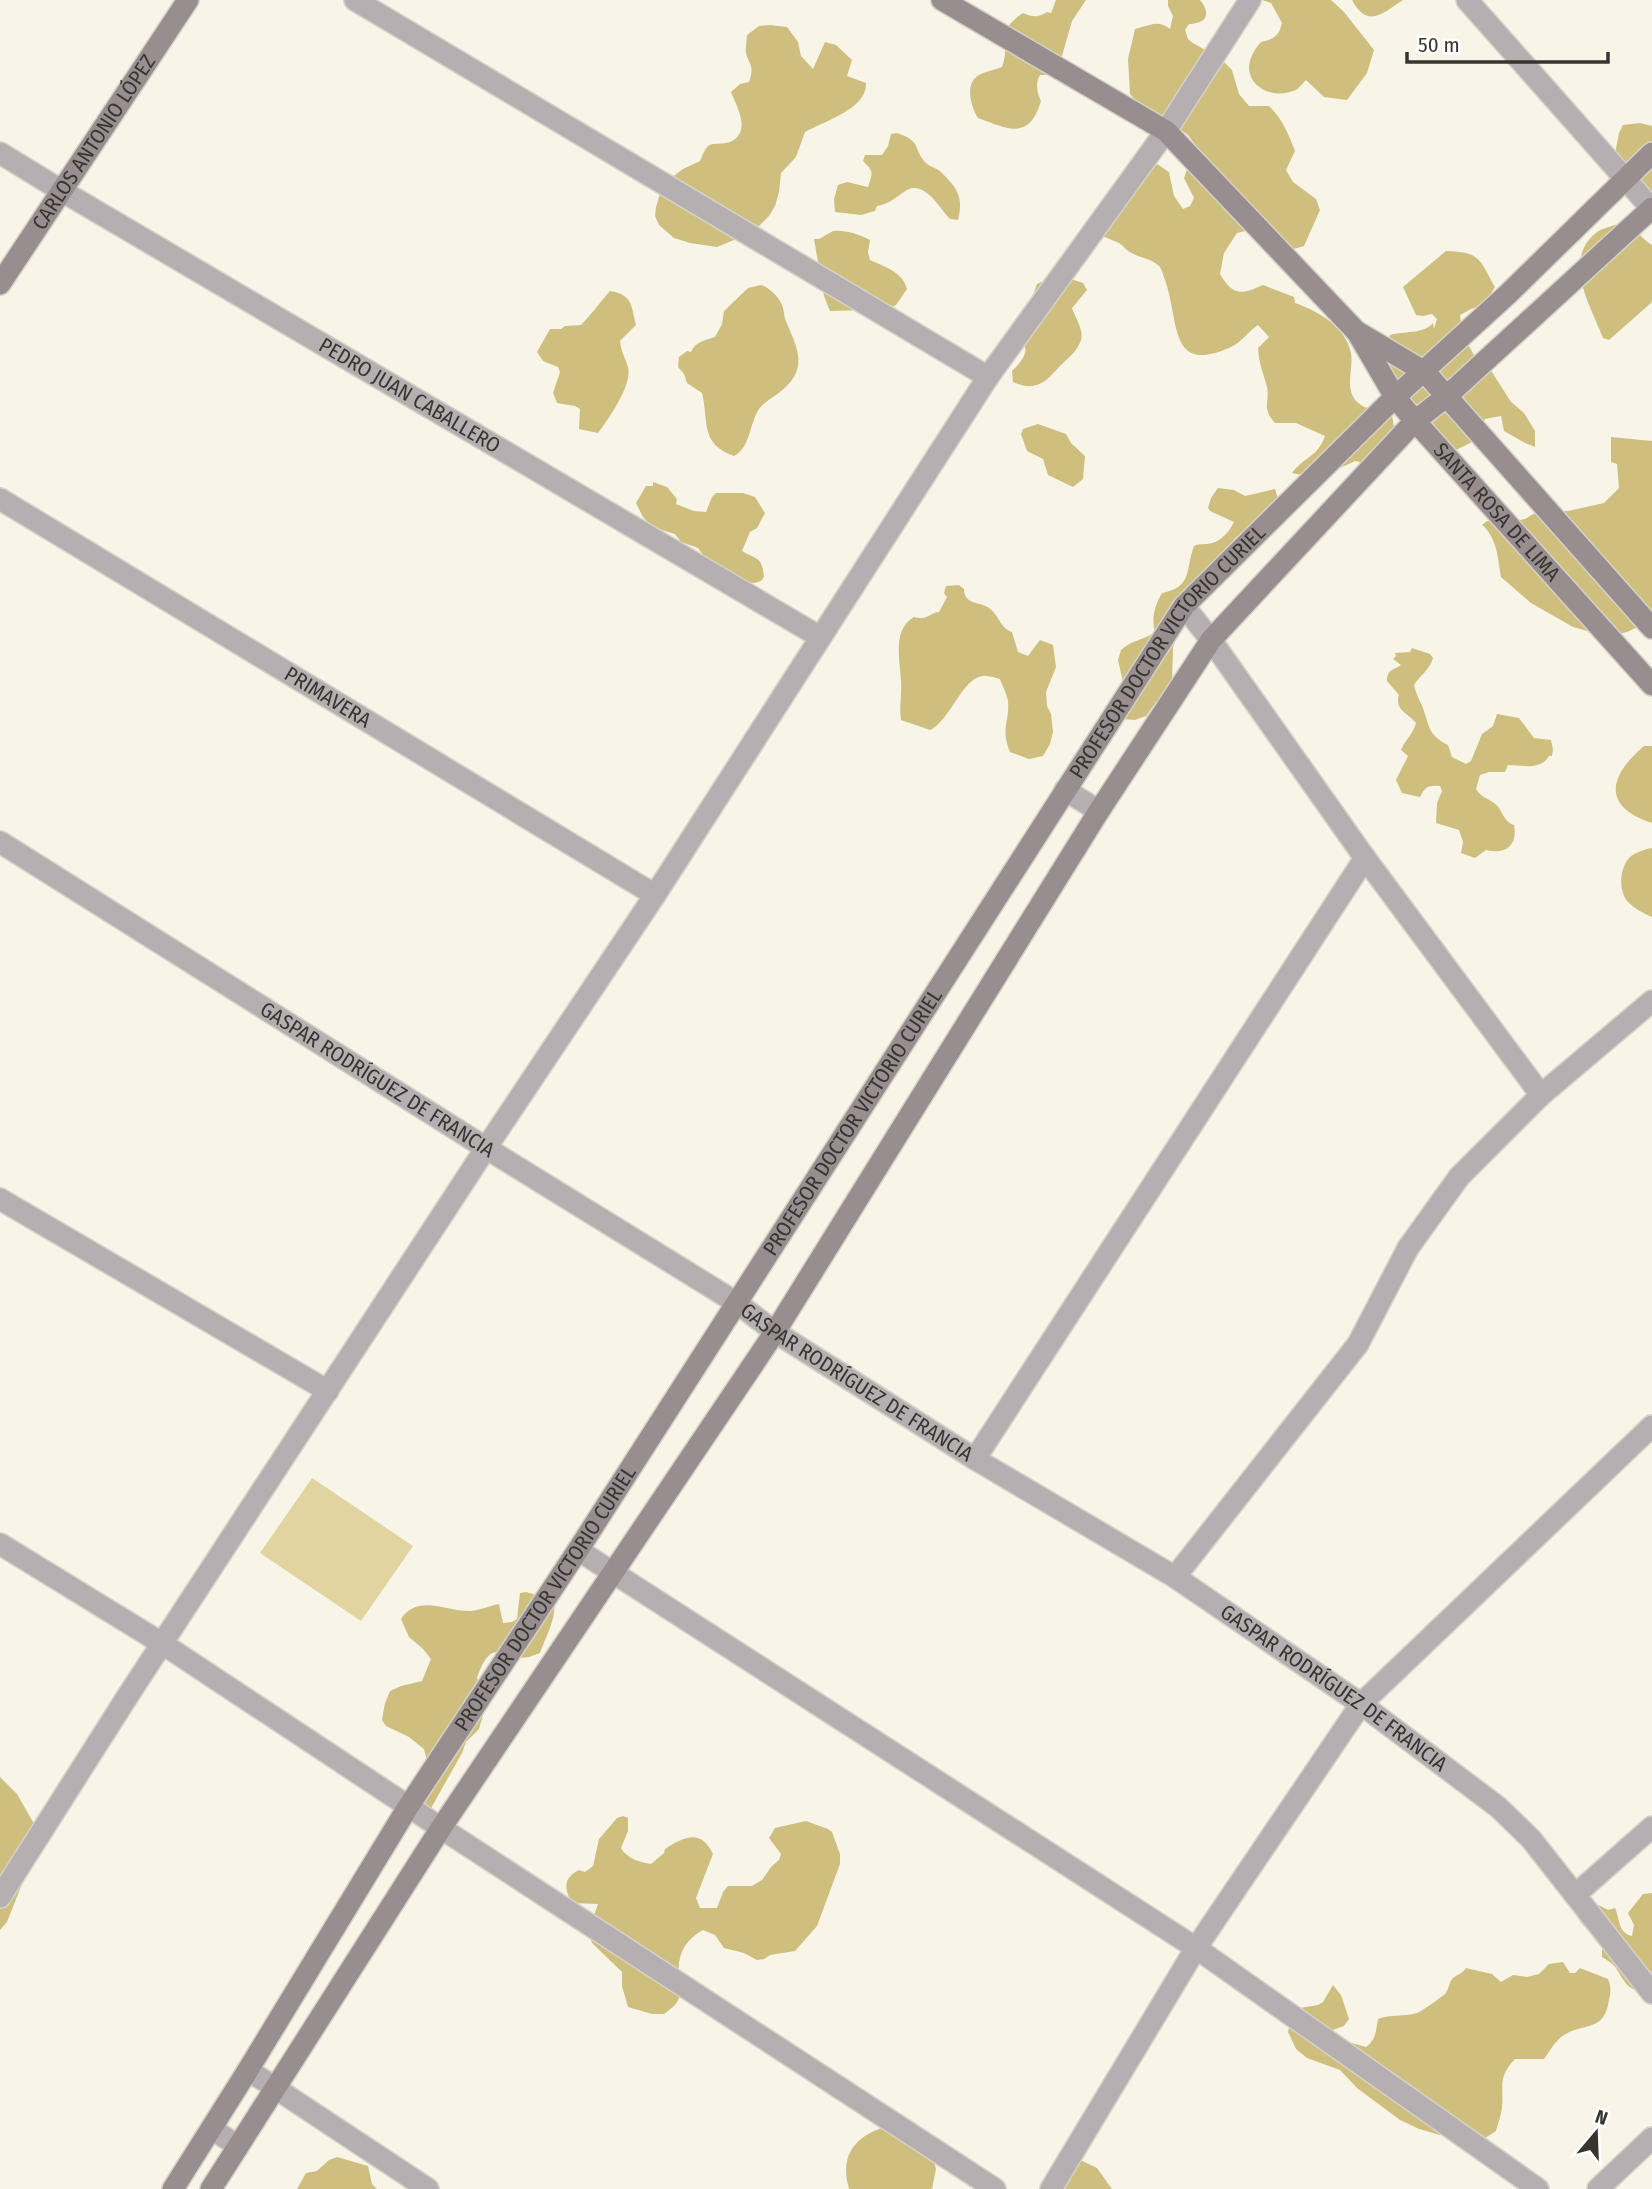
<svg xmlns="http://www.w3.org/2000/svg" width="1652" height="2189" viewBox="0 0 1652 2189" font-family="'Fira Sans Condensed',sans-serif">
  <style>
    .green { fill: #e1d4a1 }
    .forest { fill: #cfbf7e }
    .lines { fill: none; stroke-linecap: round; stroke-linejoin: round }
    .street-casing { stroke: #d5d2c7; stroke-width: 24 }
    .secondary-casing { stroke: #d5d2c7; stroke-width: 24 }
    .street { stroke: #b6afb1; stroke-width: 21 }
    .secondary { stroke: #988e90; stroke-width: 21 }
    .labels { text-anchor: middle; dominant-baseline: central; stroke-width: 6; stroke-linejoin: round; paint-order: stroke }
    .street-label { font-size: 21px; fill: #373530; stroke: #fff }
  </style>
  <rect width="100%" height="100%" fill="#f8f4e8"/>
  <!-- green -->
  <path class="green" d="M312 1478 413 1546 361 1621 260 1553Z"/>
  <!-- forest -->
  <g class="forest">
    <path d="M1056 0H1086L1072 21 1060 63 1050 75H1040C1035 84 1037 92 1041 101 1029 141 1008 129 978 118 971 107 964 83 979 75 986 71 995 70 1002 67 1011 42 995 31 1023 13 1032 17 1038 18 1047 12L1051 13Z"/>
    <path d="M1168 0H1200C1212 15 1206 23 1189 24L1185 30 1188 39 1193 43 1221 59 1232 70 1239 94 1249 106H1269C1282 118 1289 135 1295 151L1286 170 1293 182 1316 199 1320 210 1304 246 1294 249 1245 231 1237 233 1224 253 1220 274C1233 296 1241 295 1263 285L1294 297 1295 303C1318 311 1346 327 1351 353 1354 371 1342 392 1361 405 1367 410 1375 408 1382 410 1383 410 1391 415 1392 415L1395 433 1365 463 1355 461C1339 470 1311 478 1292 473 1306 455 1317 458 1325 436L1296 423H1275C1261 407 1270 403 1267 387 1263 372 1259 364 1258 348L1269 337 1258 325C1249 331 1242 341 1233 346 1168 377 1180 322 1165 280 1163 275 1162 269 1159 266 1151 258 1139 258 1130 252 1127 251 1124 247 1122 245 1116 241 1109 239 1102 236L1145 169 1157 164 1169 172 1174 196 1183 209 1190 206 1194 198 1184 178 1189 163 1205 158 1188 135 1174 125 1145 111 1130 94 1128 59 1135 29C1149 26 1158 19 1170 29L1173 16 1168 6Z"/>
    <path d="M1262 0H1331L1344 12 1374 50 1367 73 1347 100 1324 97 1306 80C1302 84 1298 90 1293 91 1276 98 1250 90 1249 68 1249 58 1255 49 1261 42 1274 39 1279 36 1282 23L1271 3Z"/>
    <path d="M1352 0H1403C1384 12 1368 30 1352 0Z"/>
    <path d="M770 25 787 27 798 42 801 56 813 69 825 42 836 45 852 60 847 76 866 83C867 109 824 121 805 132L796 157 781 173 779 192 775 206 769 216 753 232 717 247 690 243 674 238 659 225 655 216 656 207 663 184 683 169 700 161C702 157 704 150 708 146 714 142 723 145 730 142 752 132 737 107 731 92L740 84 749 82C755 64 749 66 746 53 745 48 747 40 747 35L759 26Z"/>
    <path d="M1640 123 1652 126V192L1645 193 1615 154 1619 133 1623 125Z"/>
    <path d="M897 133C923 142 912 148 926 163 930 167 937 168 941 172 957 188 964 197 958 220L950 219C940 209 925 180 907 190 897 196 890 204 877 206L875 211 861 215 835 212 834 199 838 185 847 182 868 187C873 172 874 172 863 161L865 155H882L888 146 891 134Z"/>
    <path d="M1623 222C1636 227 1641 239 1652 245V300L1651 303 1609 340 1603 338C1591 306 1561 260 1597 232 1604 227 1615 226 1623 222Z"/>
    <path d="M833 231C846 230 858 234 870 240L868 252 870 260C885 267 903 272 907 289L896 305 879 313 870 310 830 311 824 296 814 239H819Z"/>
    <path d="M1446 251C1481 252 1479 259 1495 287L1484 305 1471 309 1460 315 1461 324 1469 346 1475 357 1492 372 1511 402 1524 413 1535 431V447L1525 443 1504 431 1501 416 1485 419 1472 442 1450 453 1424 421 1415 403 1390 379 1384 367 1390 335C1405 331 1424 334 1433 323L1434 329 1437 319 1432 314 1423 316 1416 315 1403 287Z"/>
    <path d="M1071 279 1083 283 1087 290 1072 308C1075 317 1084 330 1081 340 1077 352 1068 358 1060 366 1045 383 1035 392 1013 382L1012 371C1042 342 1011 345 1018 317L1027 312 1037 284 1041 282 1048 285Z"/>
    <path d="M761 285C770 288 781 299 783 308 784 311 784 315 785 319 796 346 811 368 780 392 774 397 764 402 759 409 749 424 751 447 734 456 700 444 709 423 702 393L687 383 684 374 678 367 679 357 687 351 691 352C695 342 705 340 715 337L722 324 724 311 748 288Z"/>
    <path d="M610 291C633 295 631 305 636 325L620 341C621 352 625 357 628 367 633 384 608 420 598 433L579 429 580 409 575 406 557 403 553 393 560 372 558 367 543 361 537 352 550 329H561L565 326 581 325C592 314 600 302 610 291Z"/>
    <path d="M1038 424 1066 434 1071 443 1085 456 1083 479 1073 487 1048 475 1043 459 1027 451 1021 434 1023 429Z"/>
    <path d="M1611 437 1652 441V620L1627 632 1608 637 1573 627 1531 603 1501 577C1498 559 1497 537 1482 525L1487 521 1507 523 1525 519 1540 510 1568 511 1604 503 1619 488 1617 464 1611 462Z"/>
    <path d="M653 482 667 487 677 499 676 504 694 511 706 512 712 497 716 493H743L755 497 765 513 757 528 750 532 742 551C758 560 762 557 764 577L761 581 754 583 746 582 707 561 698 548 681 542 675 534 652 527 643 517 636 503 646 486H653Z"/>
    <path d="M1218 488 1234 490 1245 496 1275 489 1278 499 1256 522 1235 538 1188 610 1173 647 1172 685 1168 697 1157 701 1146 716 1135 720 1122 719 1123 682 1118 660 1121 650C1132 640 1144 640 1155 632 1151 618 1155 605 1162 593 1193 587 1185 570 1194 546 1200 543 1205 545 1212 543 1222 541 1230 530 1234 522L1210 511 1208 508 1211 498Z"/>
    <path d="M959 585 964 589C964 605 979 601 989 608 999 615 1000 628 1012 632L1018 652 1028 656 1040 640 1053 645 1056 667 1046 692 1047 706 1051 714 1053 732 1050 744 1043 756 1029 759 1010 752C1000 727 1010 722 1008 701 1007 694 1002 685 1000 679 995 678 988 675 983 676 962 678 950 721 930 730L901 720C899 708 902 694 901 681 900 661 892 629 914 617 929 621 930 612 939 612L947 597 944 593 946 586Z"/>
    <path d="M1412 648 1430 654 1433 658C1429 671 1420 675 1414 685 1416 695 1421 702 1424 711 1430 729 1429 735 1448 745L1452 757 1466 764 1471 761 1482 734 1493 726 1497 714 1519 718 1534 738 1551 740 1553 750 1552 756H1549C1540 771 1523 765 1508 765L1505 772H1489L1480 775 1476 789C1481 797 1487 798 1494 803 1503 809 1502 821 1514 825 1518 845 1506 855 1486 850L1475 858 1461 853 1463 842 1459 830 1436 823 1437 803 1442 791 1440 786C1428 785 1425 787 1420 797L1402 793 1396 780 1408 756 1401 750C1405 740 1413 734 1416 723 1408 713 1394 710 1399 695L1387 681C1387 669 1394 670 1401 665L1393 659 1396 656 1395 653 1410 652Z"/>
    <path d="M1644 746H1652V823C1601 806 1609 776 1644 746Z"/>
    <path d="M1652 848V917C1643 913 1635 909 1628 902 1618 891 1619 867 1631 856 1637 852 1645 849 1652 848Z"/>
    <path d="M526 1592 554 1600C557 1618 546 1636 540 1653 536 1654 533 1656 529 1657 506 1663 493 1631 477 1678L485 1708 479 1729 466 1742 462 1753 430 1810 421 1815 428 1764 424 1749 409 1737 386 1726 382 1720 385 1703 390 1691 401 1686 422 1681 431 1659 423 1649 409 1637 401 1619C418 1593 447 1612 471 1611 480 1610 490 1606 499 1604L503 1623 512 1622 517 1619 520 1593Z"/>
    <path d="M0 1777 17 1794 41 1836 7 1922 0 1930Z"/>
    <path d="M623 1816 628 1818V1831L621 1848C627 1859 640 1862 651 1864L664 1853 665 1849C685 1836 701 1829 713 1854L696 1898 700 1908H717L723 1892 728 1886H752L762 1880 771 1867 779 1860 781 1854 769 1838 775 1828 806 1821 828 1829 832 1832 840 1854V1864L817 1926 795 1951 770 1955 764 1959 757 1960 744 1953 724 1948 715 1935 703 1930C685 1940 677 1954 679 1976 679 1984 683 1990 679 1998 677 2005 669 2010 664 2014H652L628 2007 622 1986V1972L592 1943 588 1932 598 1904 572 1903C564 1889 563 1878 579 1870L585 1872 593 1866 599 1839 617 1818Z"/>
    <path d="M1652 1893V1989C1630 1995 1626 1984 1616 1968 1612 1963 1607 1960 1602 1957V1940C1591 1929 1575 1926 1577 1907L1589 1900 1608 1910 1615 1908C1620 1919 1618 1933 1632 1936L1634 1925 1628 1913 1643 1894Z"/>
    <path d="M1563 1962 1570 1973H1575L1580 1968 1608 1979C1611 1987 1611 1992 1609 2000 1604 2034 1583 2021 1561 2037 1554 2043 1549 2052 1544 2059H1515C1497 2078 1504 2086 1502 2108 1501 2116 1498 2123 1496 2131L1482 2140 1454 2133 1440 2135 1419 2129 1400 2120 1357 2088 1340 2070 1307 2058 1296 2049 1288 2032 1292 2014 1300 2008 1318 2005 1323 2002 1333 1985 1341 1995 1349 2019 1344 2026 1330 2031 1334 2038 1366 2047C1376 2040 1376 2030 1378 2019 1390 2014 1404 2017 1417 2013 1421 2012 1443 1996 1445 1994 1449 1989 1449 1982 1453 1978 1458 1974 1462 1974 1466 1968L1492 1974 1501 1982 1513 1975 1527 1977 1539 1974 1549 1964Z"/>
    <path d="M881 2128 895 2129 932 2154 936 2169 932 2189H849C840 2158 852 2139 881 2128Z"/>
    <path d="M1072 2156 1097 2168 1112 2189H1047Z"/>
    <path d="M337 2157 368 2166 372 2184 377 2189H297L306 2173 317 2171 329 2160Z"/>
  </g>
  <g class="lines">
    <defs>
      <g id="street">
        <path d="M355 0 988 377"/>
        <path d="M1467 0 1652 209"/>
        <path id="s1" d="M0 153 62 191 820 637"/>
        <path id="s2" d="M0 499 655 895"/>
        <path d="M1184 606 1211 640 1365 858 1541 1095"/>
        <path d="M1065 790 1099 811"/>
        <path id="s3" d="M0 842 486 1148 737 1303 775 1332 975 1459 1175 1577 1361 1704 1498 1807 1531 1839 1652 1993"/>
        <path d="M0 1199 328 1391"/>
        <path d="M975 1459 1365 858"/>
        <path d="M0 1544 163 1644 441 1828 995 2189"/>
        <path d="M578 1550 1196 1948 1538 2189"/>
        <path d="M1175 1577 1358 1344 1408 1248 1459 1177 1541 1095 1652 1001"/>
        <path d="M1575 1895 1652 1827"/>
        <path d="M0 1897 129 1694 486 1148 655 895 988 377 1166 131 1250 0"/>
        <path d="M248 2070 428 2189"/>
        <path d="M212 2129 238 2146"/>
        <path d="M1051 2189 1196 1948 1361 1704 1652 1426"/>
        <path d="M1598 2189 1652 2138"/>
      </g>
      <g id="secondary">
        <path d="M942 0 1166 131 1356 331 1425 372 1652 628"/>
        <path id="s4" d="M0 284 188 0"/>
        <path id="s5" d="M1357 332 1395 397 1415 421 1652 685"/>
        <path id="s6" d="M173 2189 248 2070 408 1807 578 1550 1184 606 1395 397 1508 294 1652 153"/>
        <path d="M211 2189 441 1828 775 1332 1099 811 1211 640 1415 421 1447 396 1652 208"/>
      </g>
    </defs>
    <!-- street casing -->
    <use href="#street" class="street-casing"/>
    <!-- secondary casing -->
    <use href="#secondary" class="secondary-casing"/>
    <!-- street -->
    <use href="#street" class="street"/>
    <!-- secondary -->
    <use href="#secondary" class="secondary"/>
  </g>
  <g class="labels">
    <!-- street labels -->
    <g class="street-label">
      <text stroke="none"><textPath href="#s4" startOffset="170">CARLOS ANTONIO LÓPEZ</textPath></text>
      <text stroke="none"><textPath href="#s1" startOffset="476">PEDRO JUAN CABALLERO</textPath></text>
      <text stroke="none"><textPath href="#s5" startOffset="229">SANTA ROSA DE LIMA</textPath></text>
      <text stroke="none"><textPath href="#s6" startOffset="1832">PROFESOR DOCTOR VICTORIO CURIEL</textPath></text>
      <text stroke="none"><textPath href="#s2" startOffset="383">PRIMAVERA</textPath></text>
      <text stroke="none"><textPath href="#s3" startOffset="446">GASPAR RODRÍGUEZ DE FRANCIA</textPath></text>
      <text stroke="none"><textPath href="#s6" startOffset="1265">PROFESOR DOCTOR VICTORIO CURIEL</textPath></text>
      <text stroke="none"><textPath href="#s3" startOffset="1013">GASPAR RODRÍGUEZ DE FRANCIA</textPath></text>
      <text stroke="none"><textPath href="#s6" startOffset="698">PROFESOR DOCTOR VICTORIO CURIEL</textPath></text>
      <text stroke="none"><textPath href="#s3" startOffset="1580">GASPAR RODRÍGUEZ DE FRANCIA</textPath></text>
    </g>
  </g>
  <!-- north arrow -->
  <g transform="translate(1596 2133) rotate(19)" stroke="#ffffff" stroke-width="5" paint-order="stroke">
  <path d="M0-5L12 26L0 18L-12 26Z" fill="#373530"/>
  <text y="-10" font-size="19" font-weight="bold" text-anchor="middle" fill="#373530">N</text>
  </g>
  <!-- scale -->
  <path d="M1407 52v10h201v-10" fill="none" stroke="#373530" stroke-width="3.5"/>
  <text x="1418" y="52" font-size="21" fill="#373530" stroke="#ffffff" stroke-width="5" paint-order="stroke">50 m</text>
</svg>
